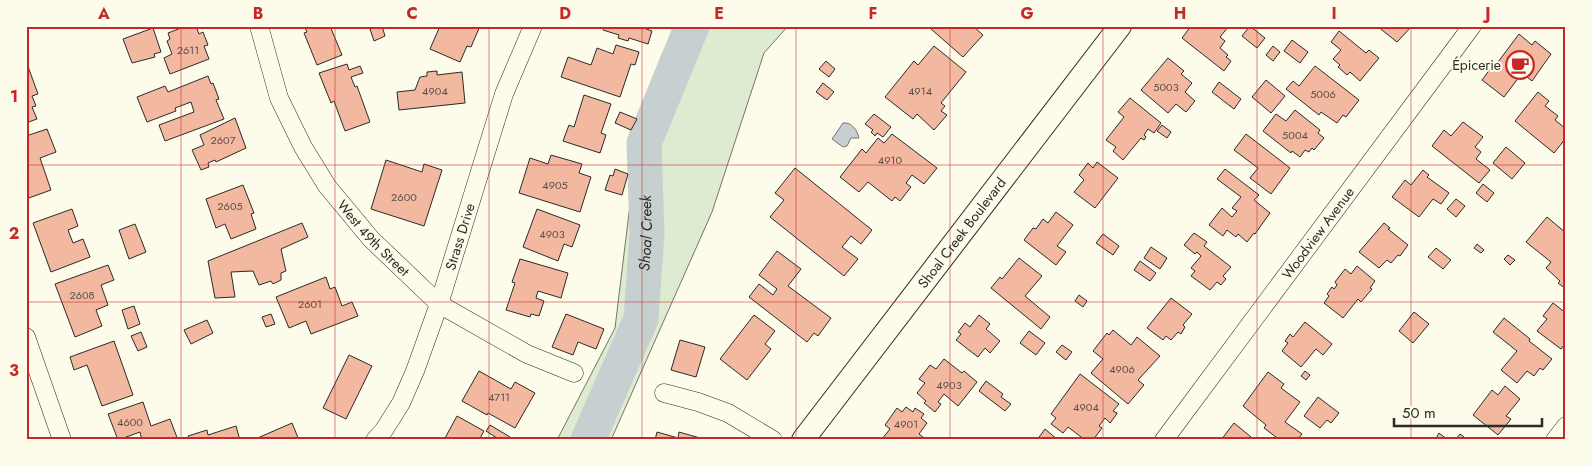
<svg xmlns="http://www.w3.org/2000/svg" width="1592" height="466" viewBox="0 0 1592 466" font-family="Jost,sans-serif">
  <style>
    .green { fill: #deebd1; stroke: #74746e }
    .water { fill: #c7d0d0; stroke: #74746e }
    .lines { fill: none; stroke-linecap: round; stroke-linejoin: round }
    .river { stroke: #c7d0d0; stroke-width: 35 }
    .building { fill: #f2b8a0; stroke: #2b2b2b }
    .minor-casing { stroke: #2b2b2b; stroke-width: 19 }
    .tertiary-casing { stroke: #2b2b2b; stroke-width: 24 }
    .minor { stroke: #fdfbea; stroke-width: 18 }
    .tertiary { stroke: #fdfbea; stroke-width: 22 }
    .grid { fill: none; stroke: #c62828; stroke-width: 1; stroke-opacity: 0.55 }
    .labels { text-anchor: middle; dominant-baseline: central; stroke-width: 4; stroke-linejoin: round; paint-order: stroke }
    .number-label { font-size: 11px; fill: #5d4e48 }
    .poi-label { font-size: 14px; fill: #2b2b2b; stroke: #fdfbea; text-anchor: end }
    .street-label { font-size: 14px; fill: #2b2b2b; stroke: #fdfbea }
    .water-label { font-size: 15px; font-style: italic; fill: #2b2b2b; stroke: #fdfbea }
    .neatline { fill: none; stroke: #c62828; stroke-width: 2 }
    .grid-label { font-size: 16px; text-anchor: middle; font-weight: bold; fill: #c62828 }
  </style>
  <rect width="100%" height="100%" fill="#fdfbea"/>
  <!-- green -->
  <path class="green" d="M675 26H788L764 53 712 212 611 440H557L615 328 634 172V133Z"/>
  <!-- water -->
  <path class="water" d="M843 123C852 122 857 130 859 138H851L847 146 843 147 832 139Z"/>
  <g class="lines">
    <!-- river -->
    <path class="river" id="s1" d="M588 440 641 319 647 233 644 143 692 26"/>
  </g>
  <!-- building -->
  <g class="building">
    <path d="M186 26H196L199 34 203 32 208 45 204 46 209 59 170 74 164 58 172 54 167 41 170 39 168 33Z"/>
    <path d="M304 26H330L342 55 317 65 304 33 307 32Z"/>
    <path d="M378 26H382L385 36 374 41 370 29Z"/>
    <path d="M440 26H480L471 47 467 46 460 62 430 49Z"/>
    <path d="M604 26H638L652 31 648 44 629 38 628 41 618 38 619 35 603 30Z"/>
    <path d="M934 26H973L983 35 963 57 931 29Z"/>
    <path d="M1191 26H1229L1220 37 1225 41 1220 48 1228 55 1226 57 1231 61 1224 71 1182 38Z"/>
    <path d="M1250 26 1265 38 1257 48 1242 36Z"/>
    <path d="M1377 26H1412L1397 42Z"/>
    <path d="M153 28 161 52 154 54 155 57 132 63 123 39Z"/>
    <path d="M1339 31 1366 53 1369 50 1379 58 1360 81 1350 72 1347 75 1338 67 1340 65 1333 59 1341 50 1331 42Z"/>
    <path d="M1519 34 1532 45 1535 41 1551 54 1532 81 1522 73 1504 97 1482 80 1494 64 1495 66Z"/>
    <path d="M1292 40 1308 52 1300 63 1284 51Z"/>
    <path d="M616 45 639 52 635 65 631 64 620 97 561 77 568 57 591 65 597 48 613 54Z"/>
    <path d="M934 46 966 72 941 103 945 106 941 111 947 115 934 130 917 114 913 119 885 97 914 61 918 65Z"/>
    <path d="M1273 46 1280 52 1273 61 1266 55Z"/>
    <path d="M1168 58 1184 71 1181 74 1192 83 1185 92 1195 101 1186 112 1176 104 1168 113 1141 90Z"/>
    <path d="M26 61 38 94 32 96 36 106 32 107 37 119 26 123Z"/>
    <path d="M826 61 835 69 829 77 819 69Z"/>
    <path d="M347 64 349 70 360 66 363 73 351 77 355 87 357 86 370 122 345 131 334 101 331 103 319 73Z"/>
    <path d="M1315 66 1359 100 1346 117 1343 115 1337 123 1321 112 1319 115 1286 89 1293 81 1299 86Z"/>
    <path d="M437 71V75L462 72 465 103 399 110 397 92 415 90 420 77 427 76V72Z"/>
    <path d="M208 76 211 84 213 83 219 99 216 100 224 119 165 141 159 125 194 112 191 102 175 108 176 111 147 122 137 97 165 86 168 92Z"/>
    <path d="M1266 80 1285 96 1271 113 1252 97Z"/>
    <path d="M1219 82 1241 99 1234 109 1212 92Z"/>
    <path d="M823 83 834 92 827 100 816 92Z"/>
    <path d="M1538 92 1549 101 1545 106 1558 116 1555 120 1566 129V138L1554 153 1515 121Z"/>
    <path d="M584 95 611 104 601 133 606 135 600 153 563 141 569 125 574 127Z"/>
    <path d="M1130 98 1161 123 1154 133 1148 129 1144 135 1146 137 1144 140 1141 138 1123 160 1113 151 1116 147 1106 140 1124 117 1118 112Z"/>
    <path d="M1295 110 1320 130 1318 133 1324 138 1314 150 1312 148 1309 152 1305 150 1300 157 1292 151 1291 153 1263 131 1276 114 1286 121Z"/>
    <path d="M620 112 637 119 631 130 615 123Z"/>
    <path d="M874 114 891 127 883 137 877 133 875 136 871 132 873 130 865 124Z"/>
    <path d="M235 118 246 148 216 162 215 160 208 163 209 167 201 170 192 150 204 145 200 135Z"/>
    <path d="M1463 122 1483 137 1475 147 1481 152 1476 159 1490 170 1479 183 1432 146 1444 130 1451 136Z"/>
    <path d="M1162 125 1171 132 1167 138 1157 131Z"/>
    <path d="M47 129 56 152 40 158 51 190 26 199V136Z"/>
    <path d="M892 134 937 168 924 184 912 175 906 183 911 187 900 201 895 197 892 201 868 182 859 192 840 177 862 149 866 153 878 138 884 143Z"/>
    <path d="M1246 134 1290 168 1271 194 1250 178 1258 168 1234 150Z"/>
    <path d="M1506 147 1525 163 1512 179 1493 163Z"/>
    <path d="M551 155 582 164 579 173 591 177 580 212 519 193 530 158 548 164Z"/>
    <path d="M386 160 422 172 424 164 442 170 424 226 371 209Z"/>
    <path d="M1097 162 1118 178 1095 208 1074 192 1084 180 1079 175 1088 163 1093 168Z"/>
    <path d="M795 168 872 230 861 244 851 236 842 247 858 259 844 276 770 217 784 200 775 193Z"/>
    <path d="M615 169 628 174 622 195 605 190 610 175 613 176Z"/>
    <path d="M1225 169 1259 195 1254 200 1270 213 1255 234 1254 233 1247 242 1238 234 1236 237 1227 230 1223 236 1209 225 1222 208 1232 217 1237 211 1232 208 1241 197 1217 179Z"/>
    <path d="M1423 170 1429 175 1427 177 1449 193 1441 204 1433 199 1419 217 1392 197 1405 180 1411 185Z"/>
    <path d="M1483 184 1494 193 1487 202 1476 193Z"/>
    <path d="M243 185 254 213 251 214 256 229 231 239 225 224 216 228 206 199Z"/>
    <path d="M1456 199 1465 206 1456 217 1447 209Z"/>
    <path d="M72 209 78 226 68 230 73 243 83 239 90 257 51 272 33 223Z"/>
    <path d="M537 209 580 225 572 247 564 244 558 261 523 247Z"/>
    <path d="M1056 212 1073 225 1057 246 1066 252 1056 265 1024 240 1033 228 1036 229 1043 219 1048 223Z"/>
    <path d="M1547 217 1566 233V289L1558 283 1560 281 1546 268 1551 262 1526 242Z"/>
    <path d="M302 223 308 237 281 249 286 271 281 273V280L273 284 271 281 259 285 253 271 231 272 235 297 215 298 208 261Z"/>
    <path d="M1384 223 1390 228 1388 229 1408 245 1400 256 1398 255 1391 263 1387 260 1379 268 1359 252Z"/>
    <path d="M135 224 146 252 129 259 119 230Z"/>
    <path d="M1194 233 1207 242 1204 246 1231 267 1223 276 1226 279 1221 285 1217 282 1210 290 1191 276 1195 271 1191 268 1201 256 1197 252 1195 254 1184 245Z"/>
    <path d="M1103 234 1119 246 1113 255 1096 243Z"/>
    <path d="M1477 244 1484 250 1481 253 1474 248Z"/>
    <path d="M1151 247 1167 258 1160 269 1144 258Z"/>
    <path d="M1436 248 1451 260 1443 269 1428 257Z"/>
    <path d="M777 251 801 269 788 286 831 318 818 336 814 333 807 342 749 297 759 284 773 295 777 289 759 275Z"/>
    <path d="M1508 255 1515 260 1510 265 1504 259Z"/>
    <path d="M1019 258 1042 276 1025 296 1050 317 1041 329 991 288 1000 277 1002 279Z"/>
    <path d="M520 259 568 273 561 298 538 291 536 298 544 301 539 316 531 314 530 317 506 310 515 283 512 282Z"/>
    <path d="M1140 261 1156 273 1150 281 1134 270Z"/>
    <path d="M108 265 114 280 101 285 108 305 96 310 102 326 75 337 55 284Z"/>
    <path d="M1357 266 1375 281 1370 288 1372 289 1361 302 1358 299 1343 318 1324 303 1329 296 1327 294 1332 287 1334 289 1337 285 1335 282 1345 269 1351 274Z"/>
    <path d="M326 277 330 289 335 287 342 306 352 302 358 316 311 334 306 321 289 328 276 297Z"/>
    <path d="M1079 295 1087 301 1083 307 1075 301Z"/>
    <path d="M1171 298 1192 314 1183 325 1185 327 1181 334 1178 332 1171 340 1166 336 1163 340 1147 328Z"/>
    <path d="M1553 303 1566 313V342L1561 349 1537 331 1547 319 1543 316Z"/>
    <path d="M134 306 140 324 128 329 122 310Z"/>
    <path d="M1414 312 1429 324 1413 343 1399 331Z"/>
    <path d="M271 314 275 324 266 327 262 317Z"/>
    <path d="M566 314 604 329 596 349 578 342 573 355 552 347Z"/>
    <path d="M754 315 775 331 765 344 771 349 747 380 720 359Z"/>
    <path d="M979 315 990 324 986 329 1000 341 990 353 985 348 978 357 956 340 961 334 958 332 965 323 970 327Z"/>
    <path d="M1504 318 1530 339 1529 341 1552 359 1543 370 1540 368 1534 376 1527 371 1517 383 1501 370 1517 351 1493 332Z"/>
    <path d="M207 320 213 333 191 344 184 330Z"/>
    <path d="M1305 322 1332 344 1323 355 1316 349 1301 367 1282 351 1288 343 1285 341 1290 334 1293 337Z"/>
    <path d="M1113 330 1131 345 1137 337 1160 356 1138 380 1144 385 1128 404 1091 373 1103 359 1093 351 1107 333 1109 335Z"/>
    <path d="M1029 331 1045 343 1036 355 1020 343Z"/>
    <path d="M141 332 147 347 138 351 131 336Z"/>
    <path d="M680 340 705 347 696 377 671 370Z"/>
    <path d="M114 341 133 395 102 406 87 365 74 370 70 357Z"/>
    <path d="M1062 345 1072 352 1066 360 1056 352Z"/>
    <path d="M349 355 372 366 346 419 323 408Z"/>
    <path d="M944 359 962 373 964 371 977 382 958 406 944 394 938 402 941 404 935 412 924 403 926 401 917 393 925 383 919 379 930 365 936 369Z"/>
    <path d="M479 371 511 389 515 382 535 393 515 428 488 413 487 415 462 401Z"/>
    <path d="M1305 371 1310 375 1306 380 1301 376Z"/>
    <path d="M1268 372 1284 384 1281 388 1300 402 1285 422 1302 434 1297 440H1280L1264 428 1266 425 1243 406Z"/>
    <path d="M1080 374 1119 404 1113 411 1117 413 1116 415 1110 423 1105 418 1099 426 1102 428 1093 440H1085L1068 427 1063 433 1051 424 1056 418 1051 414Z"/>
    <path d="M986 381 1003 394 1001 397 1011 404 1005 411 979 391Z"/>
    <path d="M1505 386 1520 399 1506 416 1511 419 1498 435 1473 415 1492 390 1498 395Z"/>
    <path d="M1318 397 1339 413 1331 423 1327 420 1320 428 1304 416Z"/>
    <path d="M143 402 151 426 170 419 178 440H142L140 432 118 440 108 414Z"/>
    <path d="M906 407 913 412 915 408 924 414 921 418 927 423 919 434 927 440H884L882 439 890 429 885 425 897 408 902 412Z"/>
    <path d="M457 416 484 431 479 440H444Z"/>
    <path d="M292 423 299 440H253Z"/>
    <path d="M1234 423 1251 437 1248 440H1221Z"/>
    <path d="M490 425 510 437 508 440H500L486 431Z"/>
    <path d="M236 426 240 440H190L188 436 207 430 208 435Z"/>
    <path d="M1045 429 1058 440H1037Z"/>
    <path d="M657 432 678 438 679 432 707 440H655Z"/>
    <path d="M1439 433 1448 440H1435Z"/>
    <path d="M1460 434 1468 440H1455Z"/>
  </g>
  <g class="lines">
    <defs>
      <g id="minor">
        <path id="s2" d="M259 26 279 98 303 147 327 186 371 239 439 304 527 354 574 373"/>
        <path d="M26 337 62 440"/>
        <path d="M664 393 698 402 728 413 773 440"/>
        <path id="s3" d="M375 440 384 430 401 403 415 371 439 304 504 94 533 26"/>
        <path id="s4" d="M1164 440 1472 26"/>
        <path d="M1555 440 1566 426"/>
      </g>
      <g id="tertiary">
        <path id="s5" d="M803 440 1120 26"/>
      </g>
    </defs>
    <!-- minor casing -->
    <use href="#minor" class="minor-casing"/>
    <!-- tertiary casing -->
    <use href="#tertiary" class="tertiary-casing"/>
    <!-- minor -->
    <use href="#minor" class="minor"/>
    <!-- tertiary -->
    <use href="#tertiary" class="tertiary"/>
  </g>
  <!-- grid -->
  <path class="grid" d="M181 26V440M335 26V440M489 26V440M642 26V440M796 26V440M950 26V440M1103 26V440M1257 26V440M1411 26V440M26 165H1566M26 302H1566"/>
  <!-- icons -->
  <defs>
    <symbol id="cafe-ring" viewBox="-11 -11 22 22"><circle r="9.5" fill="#fdfbea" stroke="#c62828" stroke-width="1.5"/><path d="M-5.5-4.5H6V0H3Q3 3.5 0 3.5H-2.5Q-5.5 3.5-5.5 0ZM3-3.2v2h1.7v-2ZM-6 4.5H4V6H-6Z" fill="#c62828"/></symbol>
  </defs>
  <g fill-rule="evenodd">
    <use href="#cafe-ring" x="1504" y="49" width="32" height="32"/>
  </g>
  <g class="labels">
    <!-- number labels -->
    <g class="number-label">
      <text x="188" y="50">2611</text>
      <text x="1166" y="87">5003</text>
      <text x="435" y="91">4904</text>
      <text x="920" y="91">4914</text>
      <text x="1323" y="94">5006</text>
      <text x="1295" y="135">5004</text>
      <text x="223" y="140">2607</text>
      <text x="890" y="160">4910</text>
      <text x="555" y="185">4905</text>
      <text x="404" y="197">2600</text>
      <text x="230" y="206">2605</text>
      <text x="552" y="234">4903</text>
      <text x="82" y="295">2608</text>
      <text x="310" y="304">2601</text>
      <text x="1122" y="369">4906</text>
      <text x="949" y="385">4903</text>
      <text x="499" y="397">4711</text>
      <text x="1086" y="407">4904</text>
      <text x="130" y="422">4600</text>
      <text x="906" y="424">4901</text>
    </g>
    <!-- poi labels -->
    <g class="poi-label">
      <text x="1501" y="65">Épicerie</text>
    </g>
    <!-- street labels -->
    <g class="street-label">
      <text stroke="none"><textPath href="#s5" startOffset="261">Shoal Creek Boulevard</textPath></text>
      <text stroke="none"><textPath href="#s4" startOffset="258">Woodview Avenue</textPath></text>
      <text stroke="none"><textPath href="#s3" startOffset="222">Strass Drive</textPath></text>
      <text stroke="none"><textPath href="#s2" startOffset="245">West 49th Street</textPath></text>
    </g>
    <!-- water labels -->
    <g class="water-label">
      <text stroke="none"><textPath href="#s1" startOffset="218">Shoal Creek</textPath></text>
    </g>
  </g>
  <!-- border -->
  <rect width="1592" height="466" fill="none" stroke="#fdfbea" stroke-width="55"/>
  <!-- scale -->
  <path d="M1394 418v8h148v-8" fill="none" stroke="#2b2b2b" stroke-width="2.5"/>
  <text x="1402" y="418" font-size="15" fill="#2b2b2b" stroke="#fdfbea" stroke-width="4" paint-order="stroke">50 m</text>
  <rect x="28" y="28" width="1536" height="410" class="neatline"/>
  <g class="grid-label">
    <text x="104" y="19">A</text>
    <text x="258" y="19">B</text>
    <text x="412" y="19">C</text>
    <text x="565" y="19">D</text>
    <text x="719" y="19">E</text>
    <text x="873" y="19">F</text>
    <text x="1027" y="19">G</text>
    <text x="1180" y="19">H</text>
    <text x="1334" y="19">I</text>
    <text x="1488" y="19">J</text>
    <text x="14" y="102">1</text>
    <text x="14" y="239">2</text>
    <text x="14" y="376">3</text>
  </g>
</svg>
